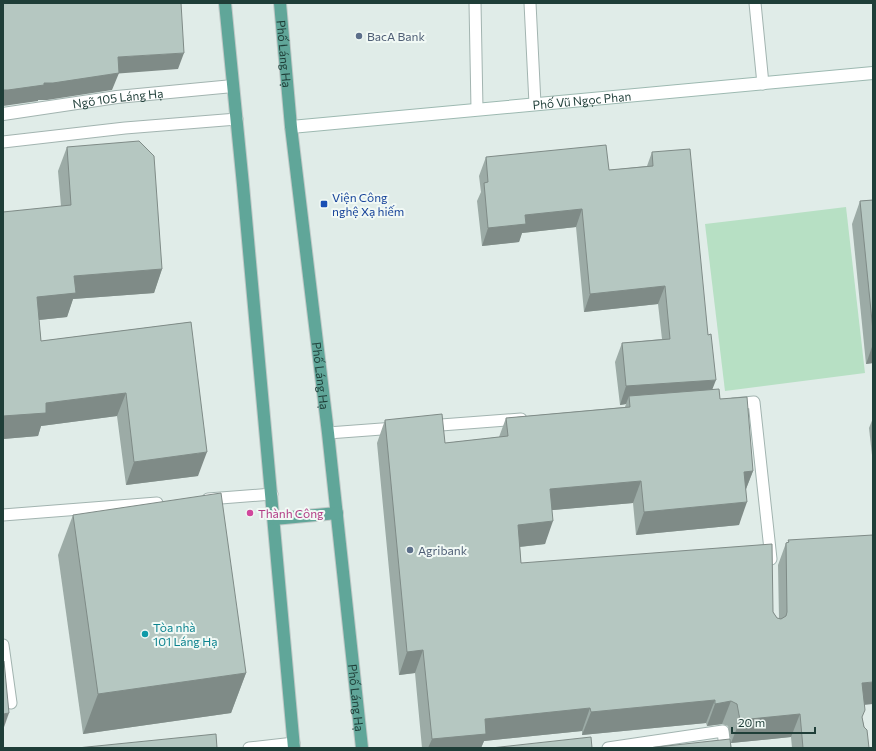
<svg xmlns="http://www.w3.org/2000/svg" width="876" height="751" viewBox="0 0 876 751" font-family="Commissioner,sans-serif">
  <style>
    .green { fill: #b7e0c4 }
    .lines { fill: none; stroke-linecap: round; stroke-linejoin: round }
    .lane-casing { stroke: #a2b4b0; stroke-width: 13 }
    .street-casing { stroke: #a2b4b0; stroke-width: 14 }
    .secondary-casing { stroke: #9db9b1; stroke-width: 14 }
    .primary-casing { stroke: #c0c9c7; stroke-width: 14 }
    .lane { stroke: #fff; stroke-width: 11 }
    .street { stroke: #fff; stroke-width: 12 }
    .secondary { stroke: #fff; stroke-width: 12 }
    .primary { stroke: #60a699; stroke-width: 12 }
    .wall { fill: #9caba6 }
    .shaded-wall { fill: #7f8b87 }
    .building { fill: #b5c7c1; stroke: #7f8b87 }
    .service-dot { fill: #5c6f8a; stroke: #f1f9f5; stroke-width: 1.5 }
    .transit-dot { fill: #1a4fb4; stroke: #f1f9f5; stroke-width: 1.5 }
    .hotel-dot { fill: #d1479c; stroke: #f1f9f5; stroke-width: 1.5 }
    .culture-dot { fill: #0f9aa8; stroke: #f1f9f5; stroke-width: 1.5 }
    .labels { text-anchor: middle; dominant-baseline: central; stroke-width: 4; stroke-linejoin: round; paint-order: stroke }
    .service-label { font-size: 12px; fill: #4e5e75; stroke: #f1f9f5; text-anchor: start }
    .street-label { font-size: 12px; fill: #1f3e38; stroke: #f1f9f5 }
    .transit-label { font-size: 12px; fill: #164399; stroke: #f1f9f5; text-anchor: start }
    .hotel-label { font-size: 12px; fill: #b23c85; stroke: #f1f9f5; text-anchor: start }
    .culture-label { font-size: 12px; fill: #0d838f; stroke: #f1f9f5; text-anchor: start }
  </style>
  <rect width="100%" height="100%" fill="#e0ece8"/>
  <!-- green -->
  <path class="green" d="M846 207 865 373 725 391 705 224Z"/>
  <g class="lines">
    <defs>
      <g id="lane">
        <path d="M475 3 477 109"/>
        <path d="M530 3 535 104"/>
        <path d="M755 3 763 84"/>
        <path d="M3 142 125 128 237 119"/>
        <path d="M733 404 754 402 771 559"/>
        <path d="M428 426 521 419"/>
        <path d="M328 433 395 428"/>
        <path d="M208 499 272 494"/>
        <path d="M3 515 157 503"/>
        <path d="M3 645 11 703"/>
        <path d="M249 748 294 743"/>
        <path d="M608 748 723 731 725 748"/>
      </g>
      <g id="street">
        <path id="s1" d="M3 114 117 97 233 86"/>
      </g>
      <g id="secondary">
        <path id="s2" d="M291 127 873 73"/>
      </g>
      <g id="primary">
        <path d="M225 3 243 185 294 748"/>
        <path id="s3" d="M280 3 291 127 328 433 362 748"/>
        <path d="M274 519 337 513"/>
      </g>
    </defs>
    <!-- lane casing -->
    <use href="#lane" class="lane-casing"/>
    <!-- street casing -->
    <use href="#street" class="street-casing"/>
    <!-- secondary casing -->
    <use href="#secondary" class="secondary-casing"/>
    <!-- primary casing -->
    <use href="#primary" class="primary-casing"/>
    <!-- lane -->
    <use href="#lane" class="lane"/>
    <!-- street -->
    <use href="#street" class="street"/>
    <!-- secondary -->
    <use href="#secondary" class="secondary"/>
    <!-- primary -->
    <use href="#primary" class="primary"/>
  </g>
  <!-- wall -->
  <g class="wall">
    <path d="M67 147 162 269 154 293 73 299 67 317 39 320 41 341 191 322 198 476 126 485 117 416 41 426 38 436 3 439 61 206 58 171Z"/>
    <path d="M652 152 712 390 720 399 753 471 746 489 739 525 636 535 633 503 552 510 545 544 520 547 521 563 773 612 777 618 779 619 778 565 786 543 788 542V540L864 705 862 717 869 748H792L791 737 731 743 728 726 722 724 707 726 706 723 582 735V731L484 741 481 748H422L415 673 399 675 377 443 385 420 445 443 499 437 506 418 625 407 626 404 620 405 615 362 622 343 662 339 658 304 584 312 576 227 522 233 519 242 482 246 477 201 481 192 479 176 486 157 609 170 647 166Z"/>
    <path d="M873 200V363L866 364 852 224 860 201Z"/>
    <path d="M873 418V464L869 428Z"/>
    <path d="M73 515 246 673 231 713 83 734 58 555Z"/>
  </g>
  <!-- shaded-wall -->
  <g class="shaded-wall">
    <path d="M184 53 178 69 112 74 118 57Z"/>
    <path d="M119 73 112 90 47 100H38V101L3 106V90L44 83Z"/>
    <path d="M582 209 576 227 522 233 519 242 482 246 488 228 525 215Z"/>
    <path d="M162 269 154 293 73 299 67 317 29 321 37 297 74 276Z"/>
    <path d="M665 286 658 304 584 312 590 294Z"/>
    <path d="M873 344V363L866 364Z"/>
    <path d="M716 380 709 398 629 396 626 404 620 405 626 386Z"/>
    <path d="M126 393 117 416 41 426 38 436 3 439V416L46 403Z"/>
    <path d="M207 452 198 476 126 485 134 462Z"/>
    <path d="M753 471 744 494V472Z"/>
    <path d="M641 481 633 503 542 511 550 489Z"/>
    <path d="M747 502 739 525 636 535 644 512Z"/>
    <path d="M553 521 545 544 509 548 518 525Z"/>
    <path d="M423 650 415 673 399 675 407 652Z"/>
    <path d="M246 673 231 713 83 734 98 694Z"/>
    <path d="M873 682V704L854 706 862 683Z"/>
    <path d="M715 700 706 723 582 735 591 712Z"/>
    <path d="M731 701 722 724 707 726 715 704Z"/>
    <path d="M590 708 582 731 484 741 481 748H428L432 739 485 719Z"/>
    <path d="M9 713 3 730V714Z"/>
    <path d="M800 714 791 737 731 743 740 720Z"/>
  </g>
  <!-- building -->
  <g class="building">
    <path d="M3 3H181L184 53 118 57 119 73 53 83H44V85L8 90H3Z"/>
    <path d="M139 141 154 156 162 269 74 276 76 293 37 297 41 341 191 322 207 452 134 462 126 393 46 403V413L3 416V212L71 205 67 147Z"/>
    <path d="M606 145 609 170 653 166 652 152 690 149 708 335 711 334 716 380 626 386 622 343 670 339 665 286 590 294 582 209 525 215 526 224 488 228 484 183 488 182 486 157Z"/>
    <path d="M873 200V331L860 201Z"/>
    <path d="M719 389 720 399 747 397 753 471 744 472 747 502 644 512 641 481 550 489 553 521 518 525 521 563 772 544 773 612 777 618 781 619 786 616 787 612 786 543 789 542 788 540 873 535V682L862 683 865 710 862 717 864 727 867 730 869 748H803L800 714 740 720 737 704 731 701 715 704V700L591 712 590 708 485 719 486 734 432 739 423 650 407 652 385 420 442 414 445 443 508 436 506 418 630 407 629 396Z"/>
    <path d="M221 493 246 673 98 694 73 515Z"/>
    <path d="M3 661H4L9 713 3 714Z"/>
    <path d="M216 734 217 748H77Z"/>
    <path d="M591 737 592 748H491Z"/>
    <path d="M730 739 731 748H648Z"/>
  </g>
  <!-- markers -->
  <g class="service-dot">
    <circle cx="359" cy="36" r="4"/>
    <circle cx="410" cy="550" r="4"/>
  </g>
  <rect class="transit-dot" x="320" y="200" width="8" height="8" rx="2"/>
  <circle class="hotel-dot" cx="250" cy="513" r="4"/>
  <circle class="culture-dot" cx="145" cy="634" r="4"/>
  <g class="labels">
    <!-- service labels -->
    <g class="service-label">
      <text x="367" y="36">BacA Bank</text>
      <text x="418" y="550">Agribank</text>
    </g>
    <!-- street labels -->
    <g class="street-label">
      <text stroke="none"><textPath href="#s3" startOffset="51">Phố Láng Hạ</textPath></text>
      <text stroke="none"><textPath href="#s1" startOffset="116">Ngõ 105 Láng Hạ</textPath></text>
      <text stroke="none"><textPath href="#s2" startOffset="292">Phố Vũ Ngọc Phan</textPath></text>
      <text stroke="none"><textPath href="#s3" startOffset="375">Phố Láng Hạ</textPath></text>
      <text stroke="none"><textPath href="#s3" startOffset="699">Phố Láng Hạ</textPath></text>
    </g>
    <!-- transit labels -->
    <g class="transit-label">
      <text x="332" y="197">Viện Công<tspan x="332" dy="14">nghệ Xạ hiếm</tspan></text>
    </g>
    <!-- hotel labels -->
    <g class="hotel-label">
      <text x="258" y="513">Thành Công</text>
    </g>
    <!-- culture labels -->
    <g class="culture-label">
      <text x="153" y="627">Tòa nhà<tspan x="153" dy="14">101 Láng Hạ</tspan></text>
    </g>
  </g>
  <!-- border -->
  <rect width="876" height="751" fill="none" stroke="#1f3e38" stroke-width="8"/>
  <!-- scale -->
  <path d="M732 727v6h83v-6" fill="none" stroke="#1f3e38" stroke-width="2"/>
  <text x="738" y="727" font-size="12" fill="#1f3e38" stroke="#f1f9f5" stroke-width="3" paint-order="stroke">20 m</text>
</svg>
